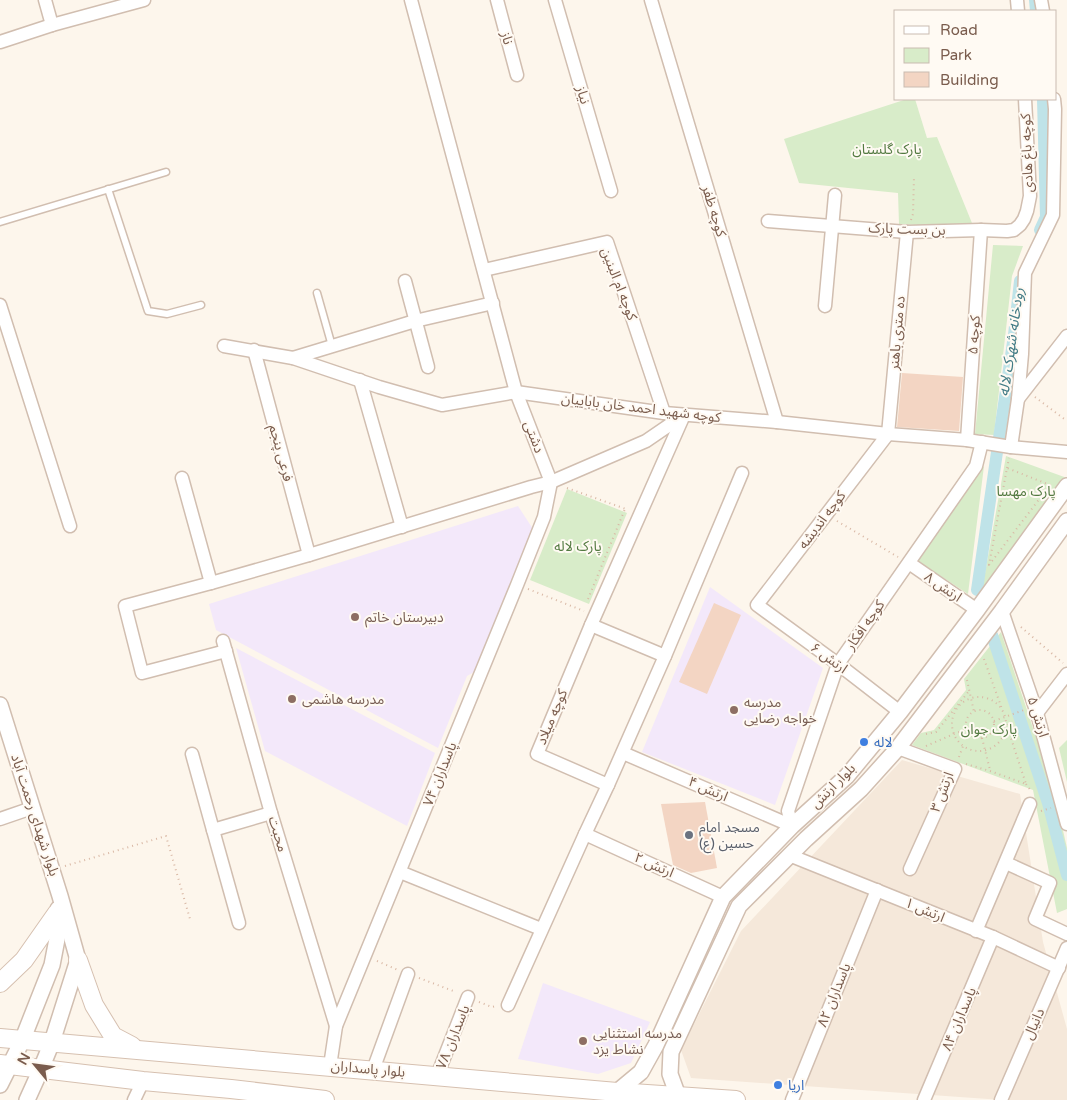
<svg xmlns="http://www.w3.org/2000/svg" width="1067" height="1100" viewBox="0 0 1067 1100" font-family="'Varela Round','Noto Sans Arabic',sans-serif">
  <style>
    .residential { fill: #f5e8da }
    .education { fill: #f3e8fa }
    .green { fill: #d8ecc9 }
    .lines { fill: none; stroke-linecap: round; stroke-linejoin: round }
    .canal { stroke: #bfe3e8; stroke-width: 12 }
    .building { fill: #f3d5c3 }
    .service-casing { stroke: #d1beb0; stroke-width: 9 }
    .minor-casing { stroke: #d1beb0; stroke-width: 15 }
    .tertiary-casing { stroke: #d1beb0; stroke-width: 18 }
    .secondary-casing { stroke: #d6c0b0; stroke-width: 20 }
    .path { stroke: #d9b8a5; stroke-width: 2; stroke-dasharray: 1 4; stroke-linecap: butt }
    .service { stroke: #fff; stroke-width: 6 }
    .minor { stroke: #fff; stroke-width: 12 }
    .tertiary { stroke: #fff; stroke-width: 15 }
    .secondary { stroke: #fff; stroke-width: 18 }
    .education-dot { fill: #8d6e63; stroke: #fffaf3; stroke-width: 2 }
    .shop-dot { fill: #3f7fe0; stroke: #fffaf3; stroke-width: 2 }
    .worship-dot { fill: #6b7280; stroke: #fffaf3; stroke-width: 2 }
    .labels { text-anchor: middle; dominant-baseline: central; stroke-width: 4; stroke-linejoin: round; paint-order: stroke }
    .street-label { font-size: 14px; fill: #7a5c4d; stroke: #fffaf3 }
    .park-label { font-size: 14px; fill: #537a41; stroke: #fffaf3 }
    .education-label { font-size: 14px; fill: #785e54; stroke: #fffaf3; text-anchor: start }
    .shop-label { font-size: 14px; fill: #366cbe; stroke: #fffaf3; text-anchor: start }
    .worship-label { font-size: 14px; fill: #5b616d; stroke: #fffaf3; text-anchor: start }
    .water-label { font-size: 15px; font-style: italic; fill: #437c86; stroke: #fffaf3 }
  </style>
  <rect width="100%" height="100%" fill="#fdf6ec"/>
  <!-- residential -->
  <path class="residential" d="M902 760 1020 794 1043 942 1067 1029V1100H1002L691 1078 681 1050 741 931Z"/>
  <!-- education -->
  <g class="education">
    <path d="M518 506 533 529 476 671 467 676 438 748 216 630 209 604Z"/>
    <path d="M710 587 823 668 775 805 642 752Z"/>
    <path d="M236 648 435 753 407 826 265 751Z"/>
    <path d="M543 983 650 1022 631 1063 598 1074 518 1059Z"/>
  </g>
  <!-- green -->
  <g class="green">
    <path d="M907 99H915L927 138 937 137 974 228 899 224 898 193 799 183 784 139Z"/>
    <path d="M993 245 1023 246 1012 276 994 435 975 434Z"/>
    <path d="M1006 456 1067 478 982 590Z"/>
    <path d="M984 466 968 594 918 561Z"/>
    <path d="M567 489 627 513 589 604 530 580Z"/>
    <path d="M1001 632 1054 791 1067 848V909L1057 913 1033 790 912 745 921 733 934 730 966 690 964 679Z"/>
    <path d="M1067 740V782L1059 748Z"/>
  </g>
  <g class="lines">
    <!-- canal -->
    <g class="canal">
      <path d="M1035 0 1036 11"/>
      <path d="M1040 230 1046 217 1043 99"/>
      <path d="M977 590 1014 335 1020 281"/>
      <path d="M992 635 1048 803 1067 875"/>
    </g>
  </g>
  <!-- building -->
  <g class="building">
    <path d="M902 373 963 377 959 431 897 427Z"/>
    <path d="M714 603 741 615 707 694 679 682Z"/>
    <path d="M705 802 717 868 691 873 673 865 661 804Z"/>
  </g>
  <g class="lines">
    <defs>
      <g id="service">
        <path d="M108 189 148 311 167 314 201 305"/>
        <path d="M0 222 166 172"/>
        <path d="M317 293 332 346"/>
      </g>
      <g id="minor">
        <path d="M45 0 52 25"/>
        <path d="M411 0 516 392 551 482"/>
        <path d="M497 0 517 75"/>
        <path d="M555 0 611 191"/>
        <path d="M651 0 777 422"/>
        <path d="M1017 0 1018 11"/>
        <path d="M1041 0 1043 11"/>
        <path d="M0 42 52 25 144 0"/>
        <path d="M768 221 907 232 981 230 1007 231 1014 230 1020 225 1024 219 1027 211 1030 196 1025 99"/>
        <path d="M484 270 607 242 664 413"/>
        <path d="M405 281 428 367"/>
        <path d="M0 305 70 526"/>
        <path d="M825 306 835 195"/>
        <path d="M224 346 293 358 379 387 442 405 516 392 664 413 777 422 888 434 967 440 1011 447 1067 452"/>
        <path d="M254 350 309 555"/>
        <path d="M293 358 415 321 493 303"/>
        <path d="M360 380 402 527"/>
        <path d="M1018 399 1067 336"/>
        <path d="M967 440 981 230"/>
        <path d="M1011 447 1018 399 1022 354 1025 273 1053 215 1055 109 1054 99"/>
        <path d="M182 478 211 583 309 555 531 487 551 482 646 441 684 415"/>
        <path d="M909 563 977 610"/>
        <path d="M211 583 125 606 142 673 226 651"/>
        <path d="M1002 611 1037 713 1067 824"/>
        <path d="M591 625 665 656"/>
        <path d="M223 641 271 813 336 1026"/>
        <path d="M900 712 838 664 757 605 888 434 907 232"/>
        <path d="M1037 713 1067 674"/>
        <path d="M898 748 955 769 910 869"/>
        <path d="M623 753 792 826"/>
        <path d="M192 754 213 830 271 813"/>
        <path d="M608 785 665 656 742 473"/>
        <path d="M0 819 32 808"/>
        <path d="M792 826 788 811 838 664 976 466 982 442"/>
        <path d="M213 830 239 923"/>
        <path d="M585 834 723 897"/>
        <path d="M789 855 993 937 1059 968"/>
        <path d="M1006 863 1050 883 1035 919 1067 934"/>
        <path d="M400 872 541 929"/>
        <path d="M976 931 1030 804"/>
        <path d="M508 1005 585 834 608 785 537 754 591 625 684 415"/>
        <path d="M330 1066 336 1026 517 585 544 517 551 482"/>
        <path d="M373 1070 408 974"/>
        <path d="M437 1076 468 997"/>
        <path d="M134 1100 143 1081"/>
        <path d="M792 1100 877 890"/>
        <path d="M924 1100 993 937"/>
        <path d="M1001 1100 1067 948"/>
      </g>
      <g id="tertiary">
        <path d="M0 705 60 896 78 960 52 1042 41 1069 27 1100"/>
        <path d="M0 1085 22 1041 52 965 57 939 58 909"/>
        <path d="M617 1092 641 1072 656 1045 723 897 792 826 847 776 900 712 977 610 1067 486"/>
        <path d="M678 1096 670 1074 671 1052 739 906 806 839 861 789 898 748 1002 611 1067 521"/>
      </g>
      <g id="secondary">
        <path d="M78 960 94 1005 113 1036 132 1046"/>
        <path d="M0 983 24 960 57 913"/>
        <path d="M0 1038 617 1092 736 1100"/>
        <path d="M0 1064 143 1081 231 1089 325 1100"/>
      </g>
    </defs>
    <!-- service casing -->
    <use href="#service" class="service-casing"/>
    <!-- minor casing -->
    <use href="#minor" class="minor-casing"/>
    <!-- tertiary casing -->
    <use href="#tertiary" class="tertiary-casing"/>
    <!-- secondary casing -->
    <use href="#secondary" class="secondary-casing"/>
    <!-- path -->
    <g class="path">
      <path d="M911 220 913 214 914 177"/>
      <path d="M1035 397 1067 421"/>
      <path d="M1007 468 1009 458"/>
      <path d="M567 488 626 509"/>
      <path d="M837 521 898 557"/>
      <path d="M989 565 1050 485 1007 468 989 565 991 568"/>
      <path d="M528 589 584 611"/>
      <path d="M588 599 625 509"/>
      <path d="M1021 627 1063 663"/>
      <path d="M984 659 1002 709"/>
      <path d="M967 680 974 712"/>
      <circle cx="979" cy="724" r="27"/>
      <circle cx="980" cy="724" r="14"/>
      <path d="M994 721 1024 710"/>
      <path d="M926 734 936 732 969 691"/>
      <path d="M982 738 990 770"/>
      <path d="M926 746 954 734 967 729"/>
      <path d="M959 757 963 746"/>
      <path d="M966 764 990 771 1026 784 1006 723"/>
      <path d="M1026 784 1032 792"/>
      <path d="M1041 811 1051 808"/>
      <path d="M65 866 166 836 190 919"/>
      <path d="M377 961 398 970"/>
      <path d="M419 978 456 992"/>
      <path d="M479 1002 492 1007 496 1006"/>
    </g>
    <!-- service -->
    <use href="#service" class="service"/>
    <!-- minor -->
    <use href="#minor" class="minor"/>
    <!-- tertiary -->
    <use href="#tertiary" class="tertiary"/>
    <!-- secondary -->
    <use href="#secondary" class="secondary"/>
  </g>
  <!-- markers -->
  <g class="education-dot">
    <circle cx="355" cy="617" r="5"/>
    <circle cx="292" cy="699" r="5"/>
    <circle cx="734" cy="710" r="5"/>
    <circle cx="583" cy="1041" r="5"/>
  </g>
  <g class="shop-dot">
    <circle cx="864" cy="742" r="5"/>
    <circle cx="778" cy="1085" r="5"/>
  </g>
  <circle class="worship-dot" cx="689" cy="835" r="5"/>
  <g class="labels">
    <!-- street labels -->
    <g class="street-label">
      <text transform="translate(507 38) rotate(75)">ناز</text>
      <text transform="translate(583 95) rotate(74)">نیاز</text>
      <text transform="translate(1027 153) rotate(-92)">کوچه باغ هادی</text>
      <text transform="translate(714 211) rotate(73)">کوچه ظفر</text>
      <text transform="translate(907 229) rotate(2)">بن بست پارک</text>
      <text transform="translate(619 284) rotate(69)">کوچه ام البنین</text>
      <text transform="translate(897 333) rotate(-85)">ده متری باهنر</text>
      <text transform="translate(974 335) rotate(-86)">کوچه ۵</text>
      <text transform="translate(641 408) rotate(7)">کوچه شهید احمد خان باباییان</text>
      <text transform="translate(534 437) rotate(69)">دشتی</text>
      <text transform="translate(281 453) rotate(75)">فرعی پنجم</text>
      <text transform="translate(822 520) rotate(-53)">کوچه اندیشه</text>
      <text transform="translate(943 587) rotate(34)">ارتش ۸</text>
      <text transform="translate(865 625) rotate(-55)">کوچه افکار</text>
      <text transform="translate(829 658) rotate(36)">ارتش ۶</text>
      <text transform="translate(552 717) rotate(-67)">کوچه میلاد</text>
      <text transform="translate(1038 717) rotate(73)">ارتش ۵</text>
      <text transform="translate(440 774) rotate(-68)">پاسداران ۷۴</text>
      <text transform="translate(833 786) rotate(-45)">بلوار ارتش</text>
      <text transform="translate(708 789) rotate(24)">ارتش ۴</text>
      <text transform="translate(942 792) rotate(-69)">ارتش ۳</text>
      <text transform="translate(35 815) rotate(72)">بلوار شهدای رحمت آباد</text>
      <text transform="translate(278 834) rotate(73)">محبت</text>
      <text transform="translate(654 865) rotate(24)">ارتش ۲</text>
      <text transform="translate(925 910) rotate(23)">ارتش ۱</text>
      <text transform="translate(834 995) rotate(-68)">پاسداران ۸۲</text>
      <text transform="translate(959 1019) rotate(-67)">پاسداران ۸۴</text>
      <text transform="translate(1034 1024) rotate(-66)">دانیال</text>
      <text transform="translate(453 1037) rotate(-68)">پاسداران ۷۸</text>
      <text transform="translate(368 1069) rotate(5)">بلوار پاسداران</text>
    </g>
    <!-- park labels -->
    <g class="park-label">
      <text x="887" y="149">پارک گلستان</text>
      <text x="1026" y="491">پارک مهسا</text>
      <text x="578" y="546">پارک لاله</text>
      <text x="989" y="729">پارک جوان</text>
    </g>
    <!-- education labels -->
    <g class="education-label">
      <text x="365" y="617">دبیرستان خاتم</text>
      <text x="302" y="699">مدرسه هاشمی</text>
      <text x="744" y="702">مدرسه<tspan x="744" dy="16">خواجه رضایی</tspan></text>
      <text x="593" y="1033">مدرسه استثنایی<tspan x="593" dy="16">نشاط یزد</tspan></text>
    </g>
    <!-- shop labels -->
    <g class="shop-label">
      <text x="874" y="742">لاله</text>
      <text x="788" y="1085">اریا</text>
    </g>
    <!-- worship labels -->
    <g class="worship-label">
      <text x="699" y="827">مسجد امام<tspan x="699" dy="16">حسین (ع)</tspan></text>
    </g>
    <!-- water labels -->
    <g class="water-label">
      <text transform="translate(1011 342) rotate(-82)">رودخانه شهرک لاله</text>
    </g>
  </g>
  <!-- legend -->
  <rect x="894" y="10" width="162" height="90" fill="#fffaf3" stroke="#cabbb1"/>
  <rect x="904" y="26" width="25" height="8" fill="#ffffff" stroke="#cabbb1"/>
  <text x="940" y="35" font-size="15" fill="#7a5c4d">Road</text>
  <rect x="904" y="48" width="25" height="15" fill="#d8ecc9" stroke="#cabbb1"/>
  <text x="940" y="60" font-size="15" fill="#7a5c4d">Park</text>
  <rect x="904" y="72" width="25" height="15" fill="#f3d5c3" stroke="#cabbb1"/>
  <text x="940" y="85" font-size="15" fill="#7a5c4d">Building</text>
  <!-- north arrow -->
  <g transform="translate(35 1065) rotate(299)" stroke="#fffaf3" stroke-width="4" paint-order="stroke">
  <path d="M0-4L9 19L0 12L-9 19Z" fill="#7a5c4d"/>
  <text y="-8" font-size="14" font-weight="bold" text-anchor="middle" fill="#7a5c4d">N</text>
  </g>
</svg>
